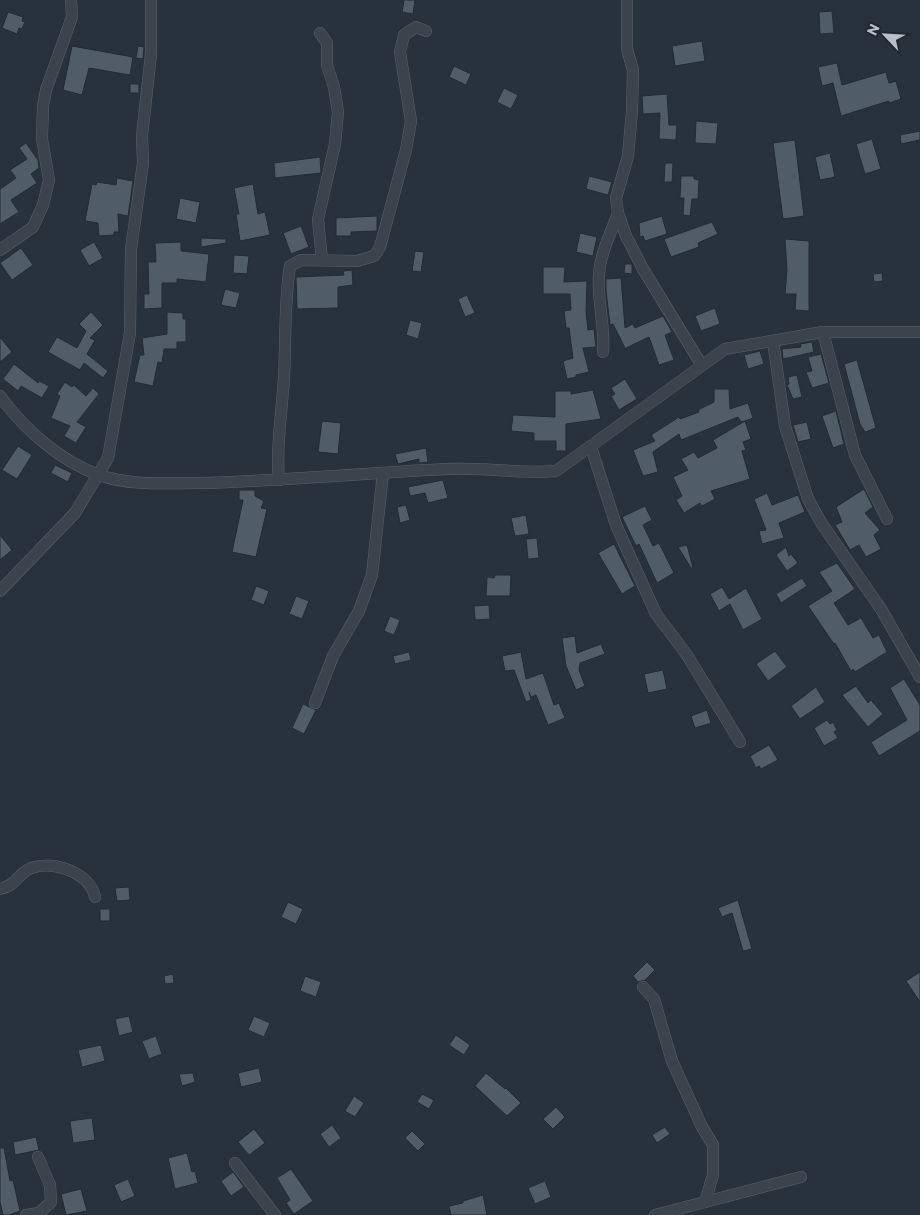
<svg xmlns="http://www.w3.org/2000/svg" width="920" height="1215" viewBox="0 0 920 1215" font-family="Commissioner,sans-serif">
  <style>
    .building { fill: #505d67; stroke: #222b34 }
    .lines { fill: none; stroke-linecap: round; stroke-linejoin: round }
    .minor-casing { stroke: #59626b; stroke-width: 12 }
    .minor { stroke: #3b444d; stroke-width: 11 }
  </style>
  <rect width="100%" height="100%" fill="#28323d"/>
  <!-- building -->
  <g class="building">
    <path d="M404 0H415L413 14 402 12Z"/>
    <path d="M832 11 834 33 820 34 819 12Z"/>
    <path d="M8 12 23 17 22 21 25 22 22 29 19 28 17 34 2 28Z"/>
    <path d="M702 41 705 61 675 66 672 46Z"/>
    <path d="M72 46 133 57 130 75 89 68 82 95 63 90Z"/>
    <path d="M138 46 144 47 143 59 136 58Z"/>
    <path d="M837 63 842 85 886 72 889 83 896 81 901 99 889 103V101L841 116 833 83 822 86 818 67Z"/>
    <path d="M454 66 471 74 466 85 449 77Z"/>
    <rect x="130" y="84" width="9" height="9"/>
    <path d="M504 88 518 95 511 109 497 102Z"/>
    <path d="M667 94 669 125H677L676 140 659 139 660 113 643 114 642 96Z"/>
    <path d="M696 121 718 123 716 144 695 143Z"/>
    <path d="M920 131V140L901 144 900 135Z"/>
    <path d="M872 139 881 169 865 174 856 144Z"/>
    <path d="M795 140 804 216 783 219 773 143Z"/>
    <path d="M26 143 38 160 39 168 31 174 37 183 11 200 19 212 0 224V189L16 178 10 170 27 159 19 148Z"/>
    <path d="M830 153 835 177 820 180 815 157Z"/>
    <path d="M320 157 321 173 275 178 274 163Z"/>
    <path d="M665 163H673L672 182H664Z"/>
    <path d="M589 176 612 182 608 195 586 189Z"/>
    <path d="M681 176H694V179L699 180 698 199H692L690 216 683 215 684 198H680Z"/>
    <path d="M117 178 133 181 128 216 118 214 119 232H114V235L99 236 98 223 85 221 92 184 96 185 97 182 116 185Z"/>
    <path d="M253 184 258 214 265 212 270 235 240 241 236 214H239L234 188Z"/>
    <path d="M180 198 200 202 196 223 176 219Z"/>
    <path d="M377 216V231L351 232V236H336V218Z"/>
    <path d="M662 216 667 234 645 241 643 236 640 237 639 223Z"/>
    <path d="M712 222 718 234 698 243 699 247 671 257 664 239Z"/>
    <path d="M301 226 309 247 291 254 283 233Z"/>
    <path d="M580 233 597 237 593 256 576 252Z"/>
    <path d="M201 238 226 239V243L201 247Z"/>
    <path d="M785 239 809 241V311L795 310 796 294H785L787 270Z"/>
    <path d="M94 242 103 258 89 266 80 250Z"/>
    <path d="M181 242V251L209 254 206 282 177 279V283H162V308L144 309V294H149L148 262H156L155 243Z"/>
    <path d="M21 248 33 265 12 280 0 263Z"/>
    <path d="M415 251 424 252 421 272 412 271Z"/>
    <path d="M234 255 249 256 247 274 233 273Z"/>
    <path d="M625 264H632V274L624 273Z"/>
    <path d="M543 267H565L564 282 587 281 586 312 588 330 594 329 596 347 583 348 589 372 576 375V377L567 379 563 361 573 358 569 328H566L564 311 571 310 570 294H543Z"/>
    <path d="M352 270 353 285 338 287V308L297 309 296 277 344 275 343 271Z"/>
    <path d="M882 273 883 281 874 282 873 274Z"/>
    <path d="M621 278 625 328 633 324 635 328 663 316 672 332 665 335 674 360 659 365 649 337 626 348V350L613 324 610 325 606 291V279Z"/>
    <path d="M225 289 240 293 236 308 221 305Z"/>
    <path d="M467 295 475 313 465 317 458 299Z"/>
    <path d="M715 308 720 324 701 331 695 316Z"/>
    <path d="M91 312 103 325 90 338 95 340 87 354 108 371 103 378 84 363 80 370 48 352 57 337 77 348 86 331 79 324Z"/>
    <path d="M167 312 183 313V319H186V342H177V349H164L162 363 158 362 153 386 134 382 140 355H144L142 338 167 334Z"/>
    <path d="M410 320 422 323 418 339 406 335Z"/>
    <path d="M0 337 12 352 0 362Z"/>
    <path d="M812 342 814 352 783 359 782 349 801 347 800 344Z"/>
    <path d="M760 351 764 364 748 369 744 355Z"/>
    <path d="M821 354 829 383 812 388 806 372 812 371 808 357Z"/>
    <path d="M857 360 876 428 865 432 860 424 844 364Z"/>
    <path d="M14 364 38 383 39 381 49 386 42 398 21 386 18 391 3 379Z"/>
    <path d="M797 375 802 397 793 399 787 385 789 384 788 377Z"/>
    <path d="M625 379 637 399 619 410 611 396 615 394 611 388Z"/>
    <path d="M65 382 72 387 74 385 86 396 93 388 99 394 77 422 86 427 76 443 64 436 70 426 51 418 60 396 57 394Z"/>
    <path d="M714 389H729L730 409 748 403 753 418 745 421 751 439 743 442 746 450 742 451 750 479 711 491 715 499 702 506 700 503 684 513 676 500 682 496 673 477 688 470 681 459 694 452 698 458 717 448 713 440 745 421 741 422 738 417 681 440 679 434 653 452 658 472 643 476 633 450 655 441 651 435 679 417 680 419 699 412 698 410 714 402Z"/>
    <path d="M593 390 601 419 566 424V451H556V441H534V433L511 431 513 415 555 417V391H571V394Z"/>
    <path d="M836 411 844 444 833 448 822 416Z"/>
    <path d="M322 421 341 423 338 454 318 452Z"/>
    <path d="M807 422 811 439 798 442 793 425Z"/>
    <path d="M18 446 32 455 17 479 2 470Z"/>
    <path d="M426 448 428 462 419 463V459L398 464 395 454Z"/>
    <path d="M55 465 72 473 68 482 51 473Z"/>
    <path d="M443 480 448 498 428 503 425 493 410 496 408 487Z"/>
    <path d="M864 489 873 507 865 513 880 530 874 535 881 549 866 557 859 545 850 550 835 525 842 522 836 507Z"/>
    <path d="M239 490H255V496L264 501 261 508 267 509 256 557 232 552 243 500H239Z"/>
    <path d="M767 493 772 505 798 495 805 512 779 523 784 538 762 544 759 531 766 530 754 499Z"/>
    <path d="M406 505 410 520 400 523 397 507Z"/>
    <path d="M645 506 652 520 643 525 653 546 659 543 674 573 657 583 639 544 636 546 622 517Z"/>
    <path d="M526 515 529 534 515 536 511 518Z"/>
    <path d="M0 535 12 550 0 560Z"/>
    <path d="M537 538 539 558 528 559 526 539Z"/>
    <path d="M614 544 635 586 622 594 598 553Z"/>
    <path d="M687 545 693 568H691L678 547Z"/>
    <path d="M786 547 789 556 791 554 798 563 787 571 776 555Z"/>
    <path d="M837 563 855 589 834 603 848 625 861 618 873 638 879 635 887 652 855 672 853 669 851 671 835 643 834 644 808 606 832 591 819 572Z"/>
    <path d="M495 575H511L510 596H486L487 577 494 578Z"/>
    <path d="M802 578 807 586 781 603 776 594Z"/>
    <path d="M256 586 269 591 264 605 251 600Z"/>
    <path d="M722 587 729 599 746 588 762 619 743 630 730 604 719 611 710 594Z"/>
    <path d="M296 596 309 601 302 619 289 614Z"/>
    <path d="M489 605 490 619 475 620 474 606Z"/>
    <path d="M390 616 400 620 394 635 384 631Z"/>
    <path d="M575 636 577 653 601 644 605 654 580 663 579 670 585 686 576 690 566 666 562 638Z"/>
    <path d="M775 651 787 667 768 681 756 664Z"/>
    <path d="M409 652 411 660 395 664 393 656Z"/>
    <path d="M521 652 526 679 543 673 554 705 559 703 565 718 548 725 536 695 531 697 529 692 531 700 526 702 514 670 505 671 502 656Z"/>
    <path d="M663 670 667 689 648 693 644 674Z"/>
    <path d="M904 679 920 705V731L879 756 871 742 907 720 890 688Z"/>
    <path d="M856 686 868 703 871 700 883 714 868 727 842 695Z"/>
    <path d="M816 687 825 702 800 719 791 706Z"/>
    <path d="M303 704 316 710 304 734 292 728Z"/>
    <path d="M707 710 711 723 695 728 691 716Z"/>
    <path d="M827 720 830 724 833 722 837 730 834 732 838 738 824 746 814 728Z"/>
    <path d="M769 745 778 760 761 769 759 766 756 768 750 756Z"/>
    <path d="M129 887 130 900 117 901 115 888Z"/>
    <path d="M738 900 752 949 743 951 732 913 722 917 718 908Z"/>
    <path d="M288 902 303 909 296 924 281 917Z"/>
    <rect x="100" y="909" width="10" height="12"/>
    <path d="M647 962 655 970 645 980 638 982 633 976Z"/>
    <path d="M920 972V1002L906 981Z"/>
    <path d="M173 974 174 983 165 984 164 976Z"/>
    <path d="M305 976 321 982 316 997 300 991Z"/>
    <path d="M129 1016 133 1032 119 1036 115 1019Z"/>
    <path d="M254 1016 270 1023 264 1037 248 1030Z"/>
    <path d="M456 1035 470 1045 464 1055 449 1045Z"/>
    <path d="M156 1036 162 1054 149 1059 142 1041Z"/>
    <path d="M101 1045 105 1061 82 1067 78 1050Z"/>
    <path d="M259 1068 262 1082 241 1087 238 1073Z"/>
    <path d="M193 1073 195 1082 182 1086 179 1074Z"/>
    <path d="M486 1073 505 1089 506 1088 521 1103 507 1116 475 1086Z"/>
    <path d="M422 1094 434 1100 429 1109 417 1102Z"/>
    <path d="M354 1096 364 1103 355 1117 345 1111Z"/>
    <path d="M556 1107 565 1117 553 1129 543 1119Z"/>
    <path d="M92 1118 95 1140 73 1143 70 1121Z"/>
    <path d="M332 1125 341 1138 329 1147 320 1134Z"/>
    <path d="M665 1127 670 1134 657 1143 652 1135Z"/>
    <path d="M254 1129 265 1143 249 1155 238 1142Z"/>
    <path d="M412 1131 425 1144 418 1151 405 1138Z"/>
    <path d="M36 1137 39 1150 15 1155 13 1142Z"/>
    <path d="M0 1148H4L10 1181 13 1180 20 1211 9 1215H3L0 1202Z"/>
    <path d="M187 1153 192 1172 195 1171 198 1183 175 1189 168 1158Z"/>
    <path d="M291 1169 313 1201 294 1214 286 1203 290 1200 277 1178Z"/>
    <path d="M233 1172 244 1187 231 1196 221 1181Z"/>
    <path d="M128 1179 135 1196 121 1202 114 1185Z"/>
    <path d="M545 1181 551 1197 535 1204 528 1188Z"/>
    <path d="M81 1189 87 1211 66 1215 61 1194Z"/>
    <path d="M483 1195 487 1215H451L449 1206 463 1203V1201Z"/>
  </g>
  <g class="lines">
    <defs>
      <g id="minor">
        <path d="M627 0V49L633 70 632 111 628 156 616 198 618 213 626 236 643 269 701 364"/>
        <path d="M320 33 327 43V65L334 87 338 112 335 144 318 219 322 260"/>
        <path d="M0 250 33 227 43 205 49 180 42 139 43 106 46 90 72 17 71 0"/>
        <path d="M823 332 855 455 887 519"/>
        <path d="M773 341 785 426 808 499 822 524 881 609 920 677"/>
        <path d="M603 352C605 326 597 299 599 275 600 254 611 233 618 213"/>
        <path d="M0 396C24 429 60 461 99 475 130 486 169 483 201 483 283 481 365 473 447 469 484 467 520 474 556 471L725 349 823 332H920"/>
        <path d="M591 447 616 525 656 614 687 655 740 742"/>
        <path d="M279 480C276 446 282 411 284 377 286 339 284 303 290 266L301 260 357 261 374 256 380 247 406 150 411 121 400 52 404 35 416 27 426 31"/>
        <path d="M0 591 75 513 108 458 130 333 131 249 143 163 142 136 151 54V0"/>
        <path d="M315 703 333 656 359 611 372 575 383 473"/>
        <path d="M0 889C17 885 17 874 31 868 54 860 90 873 95 897"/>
        <path d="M643 987 654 999 672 1061 702 1127 713 1145V1175L705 1202"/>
        <path d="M235 1163 275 1215"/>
        <path d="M26 1215 39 1213 51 1202 50 1185 38 1157"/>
        <path d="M655 1215 801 1177"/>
      </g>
    </defs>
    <!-- minor casing -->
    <use href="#minor" class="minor-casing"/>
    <!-- minor -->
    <use href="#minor" class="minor"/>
  </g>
  <!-- north arrow -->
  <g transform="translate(885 35) rotate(295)" stroke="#202932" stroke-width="4" paint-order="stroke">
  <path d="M0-4L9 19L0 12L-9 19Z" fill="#b7bfc8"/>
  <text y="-8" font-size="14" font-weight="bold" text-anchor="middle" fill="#b7bfc8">N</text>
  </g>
</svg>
